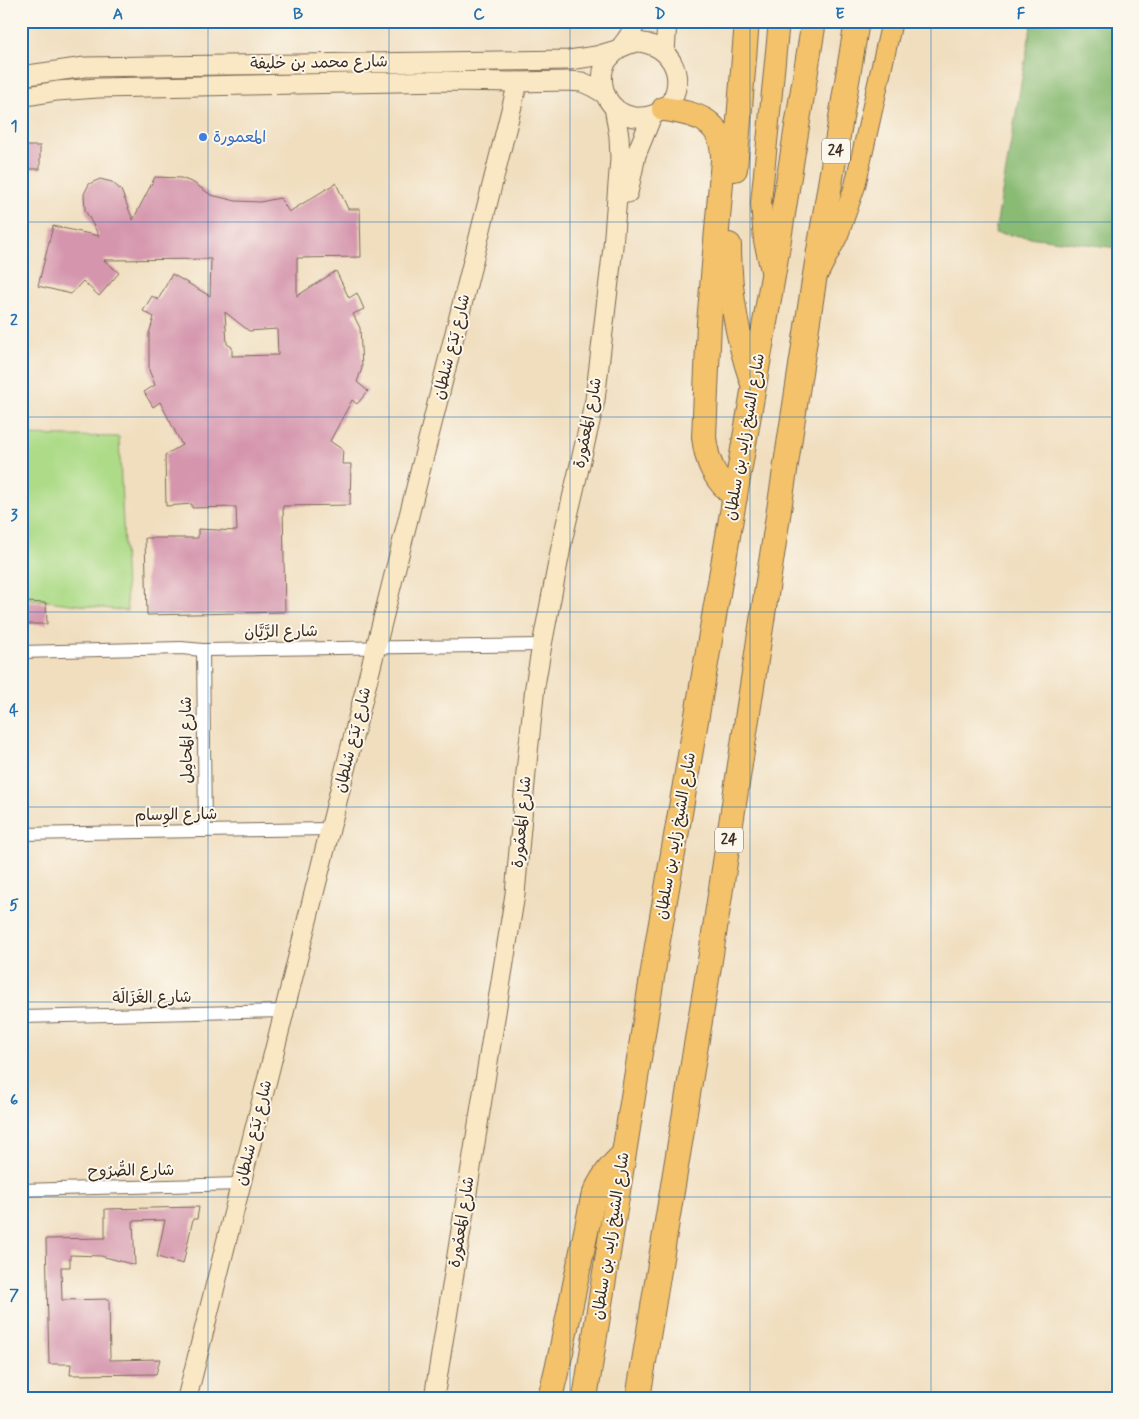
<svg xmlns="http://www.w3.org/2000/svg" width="1139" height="1419" viewBox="0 0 1139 1419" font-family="Mynerve,'Playpen Sans Arabic',sans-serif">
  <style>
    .green { fill: #addb88; stroke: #748253 }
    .forest { fill: #8abb74; stroke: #627249 }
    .building { fill: #d596ad; fill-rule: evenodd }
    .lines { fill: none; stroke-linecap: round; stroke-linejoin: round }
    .street-casing { stroke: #7a6956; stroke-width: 14 }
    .secondary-casing { stroke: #7a6956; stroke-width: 21 }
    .primary-casing { stroke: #7a6956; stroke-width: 22 }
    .highway-casing { stroke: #7a6956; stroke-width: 26 }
    .street { stroke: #fff; stroke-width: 12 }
    .secondary { stroke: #fae7c3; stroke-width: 19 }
    .primary { stroke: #f3c26a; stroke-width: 20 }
    .highway { stroke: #f3c26a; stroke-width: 24 }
    .grid { fill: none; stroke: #1f6fb2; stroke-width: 1; stroke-opacity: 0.55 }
    .shop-dot { fill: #3f7fe0; stroke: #fbf7ec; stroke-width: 2 }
    .labels { text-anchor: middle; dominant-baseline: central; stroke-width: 4; stroke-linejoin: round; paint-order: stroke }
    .shield { fill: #fbf7ec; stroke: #75685c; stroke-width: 1 }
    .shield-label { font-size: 15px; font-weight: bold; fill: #3b2a1e }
    .street-label { font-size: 16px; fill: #3b2a1e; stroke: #fbf7ec }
    .shop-label { font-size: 16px; fill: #366cbe; stroke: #fbf7ec; text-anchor: start }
    .neatline { fill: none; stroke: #1f6fb2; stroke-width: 2 }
    .grid-label { font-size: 16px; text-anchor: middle; font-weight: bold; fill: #1f6fb2 }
  </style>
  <rect width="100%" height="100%" fill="#fbf7ec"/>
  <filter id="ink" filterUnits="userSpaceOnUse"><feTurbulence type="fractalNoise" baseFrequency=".02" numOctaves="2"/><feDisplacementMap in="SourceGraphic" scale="10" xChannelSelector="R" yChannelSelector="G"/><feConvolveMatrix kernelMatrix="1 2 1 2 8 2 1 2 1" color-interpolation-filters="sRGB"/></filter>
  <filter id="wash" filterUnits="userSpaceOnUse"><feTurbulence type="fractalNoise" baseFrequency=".0096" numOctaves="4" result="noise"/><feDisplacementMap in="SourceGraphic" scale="20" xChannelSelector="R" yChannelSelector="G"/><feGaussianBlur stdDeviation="1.12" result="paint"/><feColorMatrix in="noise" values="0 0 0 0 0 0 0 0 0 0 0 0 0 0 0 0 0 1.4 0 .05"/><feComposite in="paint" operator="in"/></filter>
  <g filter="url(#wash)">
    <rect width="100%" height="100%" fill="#f0debf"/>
    <!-- green -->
    <path class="green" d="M21 435 119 437 127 611 23 598 21 551Z"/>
    <!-- forest -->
    <path class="forest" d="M1032 21H1118V248L995 233Z"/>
    <g id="blocks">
      <!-- building -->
      <g class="building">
        <rect x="21" y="146" width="19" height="23"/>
        <path d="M155 177 181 178 194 183 211 195 236 201 260 202 280 198 289 212 336 183 348 209H360L361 257 297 258V296L336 271 349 298 357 293 364 309 353 314 360 328 362 368 357 382 368 391 357 404 352 400 330 441 343 450 342 464H351L350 505 283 506 285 612 147 615 145 538H198V529L237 531 236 507 192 508V504L166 506 165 455 182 445 160 402 153 407 144 392 155 385 149 370V334L154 317 143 311 152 296 158 300 172 274 210 296 211 259 104 260 119 273 99 296 83 281 71 294 38 286 53 226 99 236 85 210 84 194 89 184 100 179 112 182 121 190 133 220ZM225 312 249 331 277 329 278 355 232 356V347L227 344Z"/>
        <path d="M25 602 46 603 47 624H25Z"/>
        <path d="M199 1207 197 1219H193L183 1264 157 1257 165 1220 133 1221 135 1265 101 1256 70 1255V1267H61L62 1300 109 1299 110 1360 160 1359 156 1374 70 1375 71 1364H49L46 1239 105 1238V1209Z"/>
      </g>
    </g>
  </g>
  <g filter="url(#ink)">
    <use href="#blocks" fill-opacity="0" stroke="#7a6956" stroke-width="1"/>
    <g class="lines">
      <defs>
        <g id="street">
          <path d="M203 650 205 831"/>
          <path d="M21 652 181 648 203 650 542 645"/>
          <path d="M21 834 330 829"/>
          <path d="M21 1017 284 1011"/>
          <path d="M21 1190 241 1184"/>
        </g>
        <g id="secondary">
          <path d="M622 47C626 45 632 43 636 42 644 42 652 45 658 48 690 68 679 116 641 117 630 118 618 113 611 104 602 93 599 73 607 61 612 54 619 50 623 44 629 37 633 29 637 21"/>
          <path d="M665 53 667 21"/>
          <path d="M21 76 85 67 569 60 596 56 616 50"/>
          <path d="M21 97 57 91 98 88 447 81 518 82 567 81 582 82 593 87 605 94"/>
          <path d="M628 193 636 155 652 116"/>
          <path d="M187 1398 518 82"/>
          <path d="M434 1398 515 894 526 772 535 686 542 645 563 537 595 400 613 247 620 159 619 136 614 107"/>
        </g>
        <g id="primary">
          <path d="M819 272 838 235 855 186 892 21"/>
          <path d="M772 275 764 241 761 203 779 21"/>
        </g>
        <g id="highway">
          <path d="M664 109C697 114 724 120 723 160L709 323 704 437C707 464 715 479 735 497"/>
          <path d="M735 169 747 21"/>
          <path d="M729 245C729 292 737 337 752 381"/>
          <path d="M550 1398 561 1352 593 1198C600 1180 609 1167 623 1155"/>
          <path d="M585 1398 657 946 773 276 814 21"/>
          <path d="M638 1398 711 954 814 281 857 21"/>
        </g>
      </defs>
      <!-- street casing -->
      <use href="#street" class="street-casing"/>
      <!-- secondary casing -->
      <use href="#secondary" class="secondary-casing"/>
      <!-- primary casing -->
      <use href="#primary" class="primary-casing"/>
      <!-- highway casing -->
      <use href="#highway" class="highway-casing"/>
      <!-- street -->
      <use href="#street" class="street"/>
      <!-- secondary -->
      <use href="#secondary" class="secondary"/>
      <!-- primary -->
      <use href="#primary" class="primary"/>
      <!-- highway -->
      <use href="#highway" class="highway"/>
    </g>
  </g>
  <!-- grid -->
  <path class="grid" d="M208 21V1398M389 21V1398M570 21V1398M750 21V1398M931 21V1398M21 222H1118M21 417H1118M21 612H1118M21 807H1118M21 1002H1118M21 1197H1118"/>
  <!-- markers -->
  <circle class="shop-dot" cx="203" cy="137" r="5"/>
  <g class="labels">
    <!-- shield labels -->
    <g class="shield">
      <rect x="822" y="138.5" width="28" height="25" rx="4"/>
      <rect x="715" y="827.5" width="28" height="25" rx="4"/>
    </g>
    <g class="shield-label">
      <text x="836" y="151">24</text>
      <text x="729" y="840">24</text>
    </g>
    <!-- street labels -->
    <g class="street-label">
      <text transform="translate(319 63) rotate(-1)">شارع محمد بن خليفة</text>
      <text transform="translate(452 347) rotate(-76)">شارع بَدَع سُلطان</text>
      <text transform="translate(588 423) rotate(-79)">شارع المَعمُورة</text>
      <text transform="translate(745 437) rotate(-80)">شارع الشيخ زايد بن سلطان</text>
      <text transform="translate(281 632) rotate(-1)">شارع الرَّيَّان</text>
      <text transform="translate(187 740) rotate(-91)">شارع المَحامِل</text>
      <text transform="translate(353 740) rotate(-76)">شارع بَدَع سُلطان</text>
      <text transform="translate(176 815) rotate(-1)">شارع الوِسام</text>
      <text transform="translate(522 822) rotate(-85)">شارع المَعمُورة</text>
      <text transform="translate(676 836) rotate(-80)">شارع الشيخ زايد بن سلطان</text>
      <text transform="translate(152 998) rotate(-1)">شارع الغَزَالَة</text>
      <text transform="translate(254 1133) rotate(-76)">شارع بَدَع سُلطان</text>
      <text transform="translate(131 1171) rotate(-1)">شارع الصُّرُوح</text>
      <text transform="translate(462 1222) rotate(-81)">شارع المَعمُورة</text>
      <text transform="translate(611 1236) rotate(-81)">شارع الشيخ زايد بن سلطان</text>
    </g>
    <!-- shop labels -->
    <g class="shop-label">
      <text x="213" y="137">المعمورة</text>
    </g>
  </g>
  <!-- margin -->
  <rect width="1139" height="1419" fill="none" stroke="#fbf7ec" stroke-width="55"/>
  <rect x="28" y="28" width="1084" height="1364" class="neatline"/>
  <g class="grid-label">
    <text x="118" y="19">A</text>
    <text x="298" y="19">B</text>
    <text x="479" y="19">C</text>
    <text x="660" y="19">D</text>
    <text x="840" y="19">E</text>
    <text x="1021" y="19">F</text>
    <text x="14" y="131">1</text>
    <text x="14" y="325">2</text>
    <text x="14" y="520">3</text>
    <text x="14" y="715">4</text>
    <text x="14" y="910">5</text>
    <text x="14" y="1105">6</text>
    <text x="14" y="1300">7</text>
  </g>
</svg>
